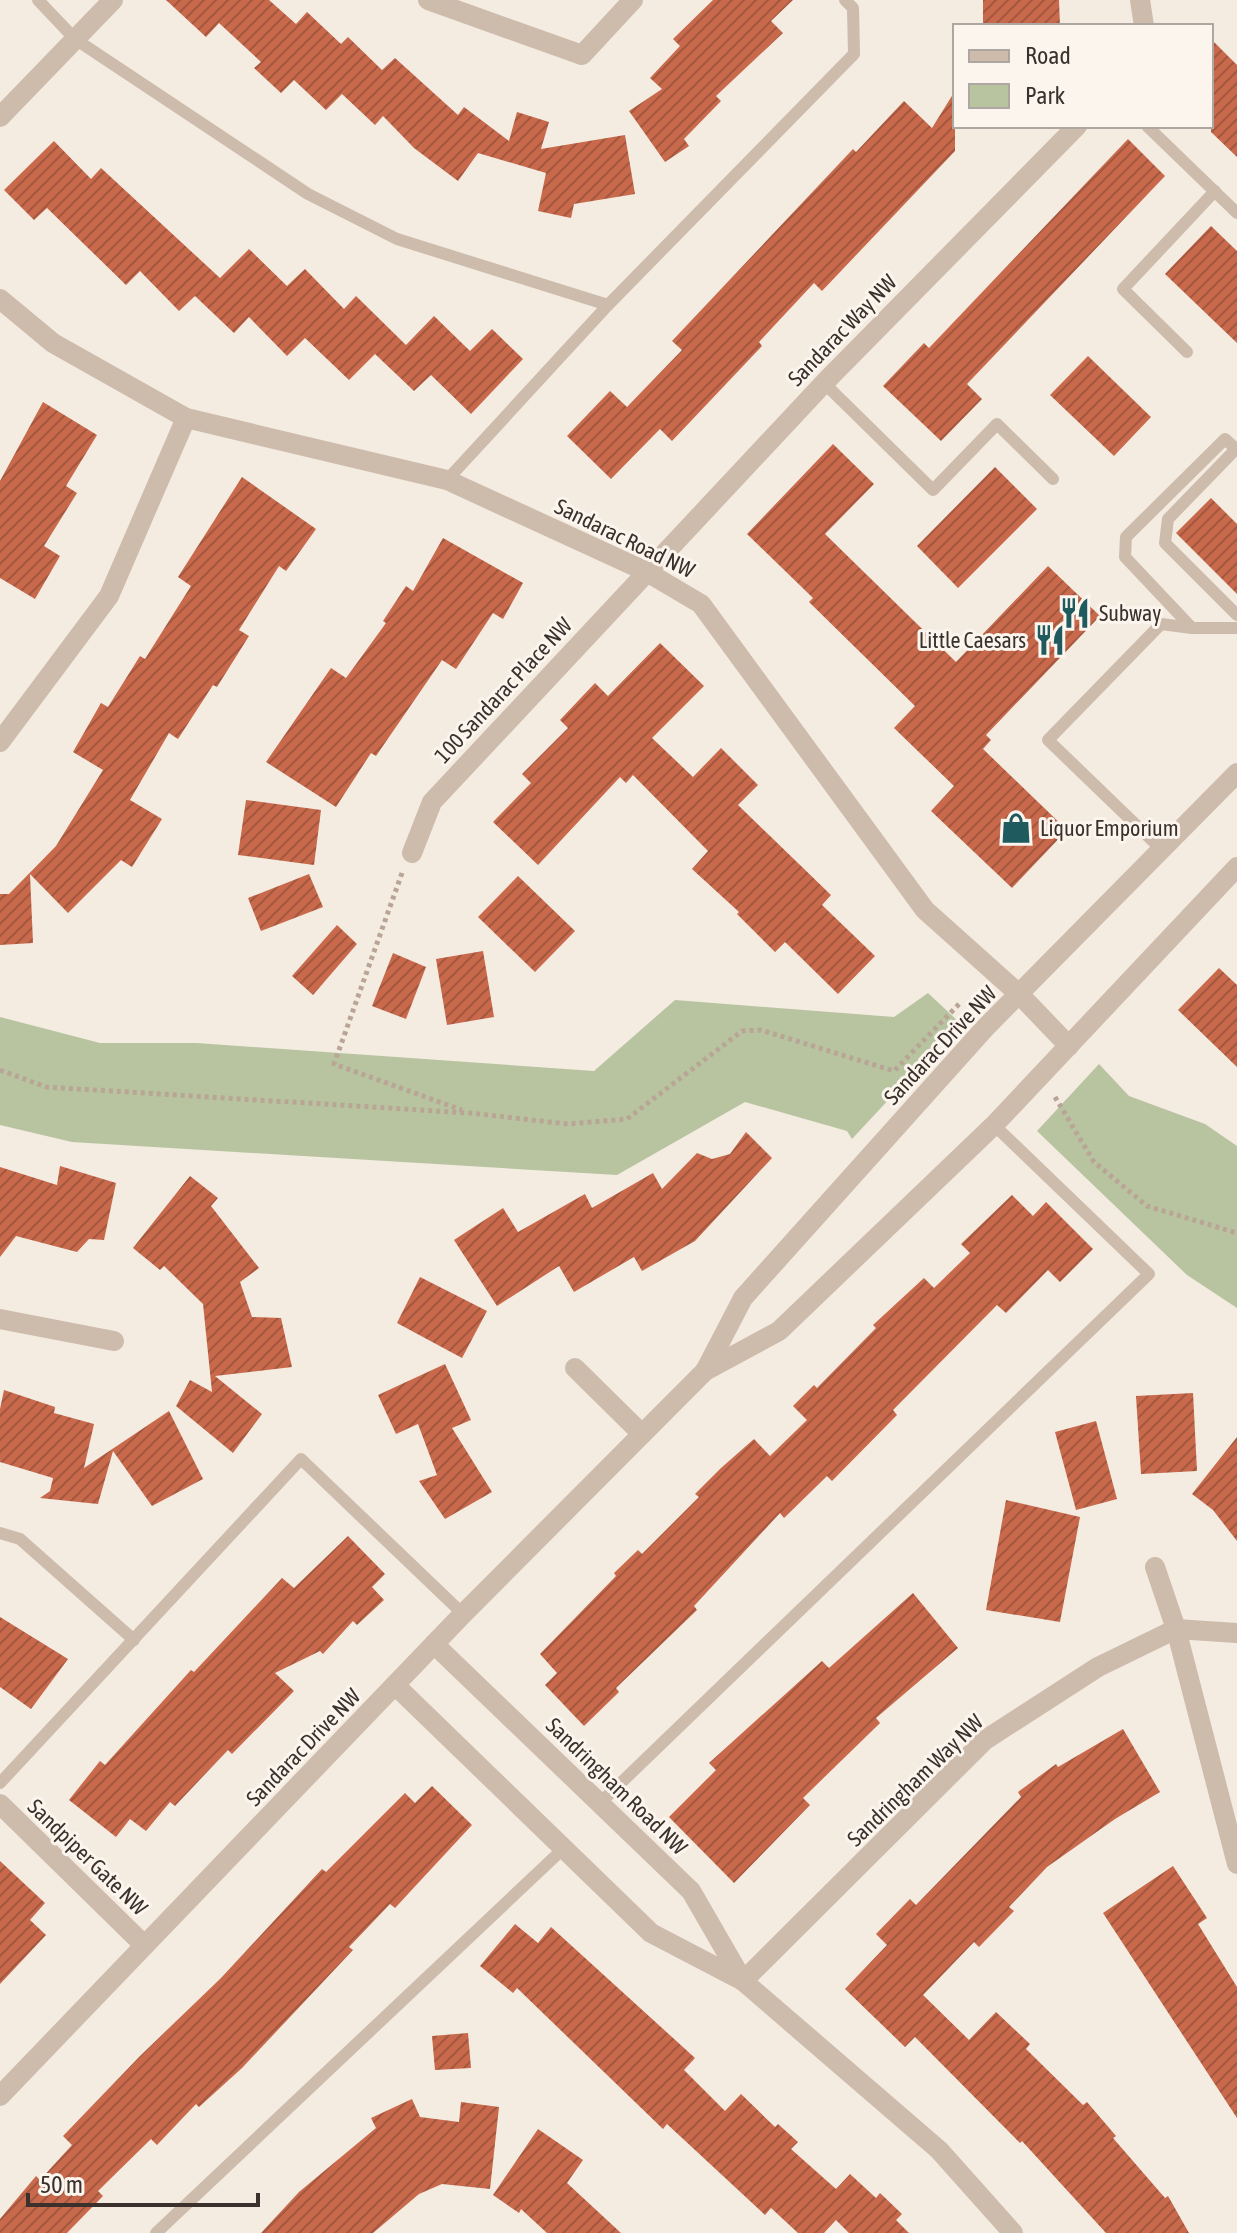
<svg xmlns="http://www.w3.org/2000/svg" width="1237" height="2233" viewBox="0 0 1237 2233" font-family="'Asap Condensed',sans-serif">
  <style>
    .park { fill: #b8c4a0 }
    .building { fill: url(#building-hatch) }
    .lines { fill: none; stroke-linecap: round; stroke-linejoin: round }
    .path { stroke: #b9a596; stroke-width: 5; stroke-dasharray: 4 4; stroke-linecap: butt }
    .service { stroke: #cdbbac; stroke-width: 12 }
    .minor { stroke: #cdbbac; stroke-width: 20 }
    .tertiary { stroke: #cdbbac; stroke-width: 20 }
    .labels { text-anchor: middle; dominant-baseline: central; stroke-width: 6; stroke-linejoin: round; paint-order: stroke }
    .street-label { font-size: 22px; fill: #3b302b; stroke: #fbf5ee }
    .poi-label { font-size: 22px; fill: #3b302b; stroke: #fbf5ee; text-anchor: start }
  </style>
  <defs>
    <pattern id="building-hatch" width="6" height="6" patternUnits="userSpaceOnUse" patternTransform="scale(2)"><rect width="6" height="6" fill="#c8694b"/><path d="M-1 1l2-2M0 6l6-6M5 7l2-2" fill="none" stroke="#a4573f"/></pattern>
  </defs>
  <rect width="100%" height="100%" fill="#f4ebe1"/>
  <!-- park -->
  <g class="park">
    <path d="M928 993 960 1023 852 1139 847 1131 745 1102 617 1175 72 1142 0 1125V1017L100 1043H196L594 1071 675 1000 894 1017Z"/>
    <path d="M1099 1064 1129 1096 1205 1124 1237 1146V1308L1187 1275 1037 1131Z"/>
  </g>
  <!-- building -->
  <g class="building">
    <path d="M166 0H269L296 24 307 12 341 44 348 37 382 70 395 58 458 115 464 107 509 141 517 112 549 122 541 149 625 135 635 194 574 204 571 218 538 211 546 173 478 153 458 181 414 148 383 116 375 125 342 94 326 110 294 80 281 93 254 68 261 62 219 23 206 37Z"/>
    <path d="M713 0H793L771 21 783 33 716 96 721 101 684 139 689 146 665 162 629 111 662 89 650 78 680 46 673 39Z"/>
    <path d="M983 0H1059L1060 26H983Z"/>
    <path d="M1211 39 1237 65V157L1211 132Z"/>
    <path d="M955 91V151L822 291 814 283 759 342 762 346 672 441 660 429 611 479 567 436 610 391 627 407 682 350 672 341 853 149 856 152 904 101 932 128Z"/>
    <path d="M1128 139 1165 176 967 384 982 399 941 441 883 386 924 343 929 348Z"/>
    <path d="M54 141 91 179 101 168 220 278 249 249 287 286 305 269 344 309 356 296 406 345 434 316 470 351 492 329 523 359 471 414 431 375 414 391 375 354 349 380 305 338 287 356 249 317 234 333 195 296 179 311 140 271 126 285 47 208 34 220 4 190Z"/>
    <path d="M1211 226 1237 251V343L1165 274Z"/>
    <path d="M1088 356 1151 417 1114 456 1050 395Z"/>
    <path d="M43 402 97 435 66 486 77 493 44 546 60 556 35 599 0 578V481Z"/>
    <path d="M833 444 874 484 825 534 956 662 1048 566 1100 616 986 735 991 740 983 749 1067 830 1012 888 931 811 954 786 894 728 915 706 809 602 813 598 747 534Z"/>
    <path d="M995 467 1037 509 958 588 917 546Z"/>
    <path d="M242 477 316 529 286 571 279 566 239 630 249 636 217 687 213 685 178 739 169 733 130 800 162 819 132 867 121 860 68 913 30 874 33 943 0 945V894H9L56 846 103 770 73 752 101 703 108 707 140 656 145 659 191 586 178 577Z"/>
    <path d="M1211 498 1237 524V594L1176 533Z"/>
    <path d="M443 538 523 583 503 619 493 613 456 669 442 660 376 756 371 753 336 807 266 762 331 668 346 678 386 623 383 621 406 586 413 591Z"/>
    <path d="M660 643 704 686 652 738 693 777 721 748 758 785 738 805 831 895 822 905 875 956 838 994 785 942 775 952 737 914 739 912 692 869 708 851 633 775 626 783 620 777 538 865 493 822 531 783 522 774 568 728 560 720 595 683 608 696Z"/>
    <path d="M246 800 321 810 314 865 238 855Z"/>
    <path d="M309 874 323 907 261 931 248 898Z"/>
    <path d="M518 876 575 931 535 972 478 917Z"/>
    <path d="M337 925 357 944 313 995 292 976Z"/>
    <path d="M483 951 494 1017 447 1025 436 959Z"/>
    <path d="M393 953 426 967 406 1019 372 1006Z"/>
    <path d="M1219 968 1237 985V1067L1178 1010Z"/>
    <path d="M746 1132 772 1158 695 1241 642 1271 634 1257 574 1292 559 1266 497 1306 454 1240 503 1208 518 1232 585 1194 592 1208 653 1173 662 1189 697 1153 712 1159 730 1154Z"/>
    <path d="M60 1166 116 1183 104 1240 89 1239 77 1252 16 1236 0 1257V1167L57 1185Z"/>
    <path d="M190 1176 218 1198 211 1206 259 1268 240 1282 252 1317 281 1318 292 1367 215 1376 262 1414 233 1453 176 1406 190 1380 212 1392 203 1304 164 1266 160 1270 133 1248Z"/>
    <path d="M1012 1195 1033 1216 1046 1202 1093 1249 1060 1282 1048 1270 1006 1313 997 1305 893 1410 897 1415 832 1481 827 1476 784 1518 780 1513 694 1606 697 1610 616 1688 619 1692 584 1726 545 1685 557 1673 540 1654 616 1576 614 1573 638 1550 642 1554 699 1497 695 1494 721 1468 754 1439 770 1456 807 1420 793 1406 814 1385 817 1388 876 1328 873 1325 924 1278 934 1288 970 1253 961 1244Z"/>
    <path d="M420 1277 487 1311 462 1358 397 1323Z"/>
    <path d="M445 1364 471 1420 452 1428 492 1492 445 1519 419 1481 437 1475 418 1424 396 1434 378 1395Z"/>
    <path d="M4 1390 55 1407 54 1413 94 1424 84 1468 169 1411 203 1479 152 1506 113 1451 98 1504 40 1498 50 1491 53 1478 0 1462V1409Z"/>
    <path d="M1193 1393 1197 1471 1141 1474 1136 1396Z"/>
    <path d="M1096 1421 1117 1499 1076 1510 1055 1432Z"/>
    <path d="M1237 1437V1541L1213 1510 1192 1494Z"/>
    <path d="M1006 1500 1080 1517 1060 1622 986 1610Z"/>
    <path d="M348 1536 385 1574 372 1587 384 1600 357 1625 353 1621 323 1654 320 1651 275 1673 294 1691 232 1754 228 1750 175 1806 170 1802 146 1831 130 1819 116 1837 69 1800 100 1761 105 1765 191 1670 194 1672 282 1578 294 1588Z"/>
    <path d="M913 1593 958 1648 876 1718 880 1723 803 1798 810 1805 734 1883 669 1817 716 1770 709 1763 822 1661 829 1668Z"/>
    <path d="M0 1617 68 1659 31 1709 0 1687Z"/>
    <path d="M1123 1729 1160 1792 1115 1819 1047 1867 1009 1907 1014 1911 979 1947 974 1942 923 1995 969 2040 996 2012 1030 2044 1026 2049 1083 2105 1087 2102 1116 2136 1113 2138 1165 2198 1168 2196 1189 2233H1106L1022 2141 1020 2143 915 2037 905 2047 845 1989 887 1945 876 1934 910 1899 916 1905 1021 1797 1018 1792 1056 1764 1058 1767Z"/>
    <path d="M432 1786 472 1825 395 1908 390 1904 349 1947 353 1950 242 2068 199 2107 196 2104 157 2145 151 2139 98 2191 103 2196 67 2233H0V2219L36 2176 40 2180 72 2145 63 2136 140 2056 221 1978 322 1869 326 1872 405 1793 415 1803Z"/>
    <path d="M0 1861 45 1903 30 1920 46 1935 0 1984Z"/>
    <path d="M1173 1866 1207 1918 1198 1924 1237 1987V2118L1103 1913Z"/>
    <path d="M515 1924 538 1943 551 1927 695 2058 684 2070 725 2111 741 2094 775 2127 778 2124 798 2142 791 2149 836 2189 850 2174 876 2198 880 2193 902 2214 896 2220 909 2233H849L836 2220 824 2233H798L771 2208 765 2215 667 2124 663 2129 517 1988 513 1993 480 1966Z"/>
    <path d="M468 2033 471 2068 435 2070 432 2036Z"/>
    <path d="M412 2099 420 2117 459 2122 461 2102 499 2107 490 2189 442 2184 419 2194 373 2233H261L299 2192 376 2128 371 2118Z"/>
    <path d="M538 2129 583 2160 567 2183 621 2233H547L521 2209 519 2213 493 2195Z"/>
  </g>
  <g class="lines">
    <!-- path -->
    <g class="path">
      <path d="M402 873 334 1064 462 1110"/>
      <path d="M0 1070 46 1087 470 1113 568 1124 627 1119 742 1031 761 1030 894 1071 960 1003"/>
      <path d="M1055 1097 1094 1162 1147 1206 1237 1233"/>
    </g>
    <!-- service -->
    <g class="service">
      <path d="M38 0 75 39 308 194 397 239 608 305"/>
      <path d="M1147 126 1237 213"/>
      <path d="M1187 352 1123 289 1215 191"/>
      <path d="M824 383 933 490 997 424 1053 479"/>
      <path d="M1236 449 1168 519 1165 543 1237 615"/>
      <path d="M447 480 608 305 854 54 853 8 845 0"/>
      <path d="M1192 628 1125 557 1126 537 1225 439 1237 450"/>
      <path d="M1161 849 1048 740 1161 624 1192 628H1237"/>
      <path d="M0 1533 20 1539 134 1640"/>
      <path d="M0 1783 301 1459 463 1614"/>
      <path d="M601 1802 1149 1274 994 1125"/>
      <path d="M156 2233 564 1848"/>
    </g>
    <!-- minor -->
    <g class="minor">
      <path d="M428 0 582 55 633 0"/>
      <path d="M1140 0 1144 26"/>
      <path d="M0 117 113 0"/>
      <path d="M0 299 53 343 186 418 447 480 645 571 701 604 925 910 1019 994 1069 1046"/>
      <path d="M0 742 109 596 186 418"/>
      <path d="M412 853 432 802 824 383 1077 126"/>
      <path d="M0 1319 114 1341"/>
      <path d="M575 1368 642 1434"/>
      <path d="M1155 1567 1176 1629 1237 1864"/>
      <path d="M434 1644 691 1891 743 1981"/>
      <path d="M396 1686 651 1933 743 1981 939 2150 1013 2233"/>
      <path d="M0 1804 143 1944"/>
      <path d="M743 1981 985 1740 1098 1667 1176 1629 1237 1633"/>
    </g>
    <!-- tertiary -->
    <g class="tertiary">
      <path d="M705 1371 743 1298 985 1028 1237 773"/>
      <path d="M0 2096 463 1614 705 1371 779 1331 994 1125 1237 867"/>
    </g>
  </g>
  <!-- icons -->
  <defs>
    <symbol id="restaurant-bare" viewBox="-9 -9 18 18"><path d="M-5-6h1v4h1v-4h1v4h1v-4h1v5L-1.5 .5V6h-2V.5L-5-1ZM5-6V6H3V1.5H1.5Q1.5-4 5-6Z" fill="#1f5a5e" stroke="#fbf5ee" stroke-width="2.5" paint-order="stroke"/></symbol>
    <symbol id="shop-bare" viewBox="-9 -9 18 18"><path d="M-5-2.5h2.3a2.7 3.5 0 0 1 5.4 0H5L5.5 6h-11ZM-1.5-2.5h3a1.5 2.3 0 0 0-3 0Z" fill="#1f5a5e" stroke="#fbf5ee" stroke-width="2.5" paint-order="stroke"/></symbol>
  </defs>
  <g fill-rule="evenodd">
    <use href="#restaurant-bare" x="1053" y="591" width="44" height="44"/>
    <use href="#restaurant-bare" x="1028" y="618" width="44" height="44"/>
    <use href="#shop-bare" x="994" y="806" width="44" height="44"/>
  </g>
  <g class="labels">
    <!-- street labels -->
    <g class="street-label">
      <text transform="translate(842 330) rotate(-46)">Sandarac Way NW</text>
      <text transform="translate(625 538) rotate(26)">Sandarac Road NW</text>
      <text transform="translate(503 690) rotate(-47)">100 Sandarac Place NW</text>
      <text transform="translate(940 1045) rotate(-47)">Sandarac Drive NW</text>
      <text transform="translate(303 1747) rotate(-46)">Sandarac Drive NW</text>
      <text transform="translate(915 1780) rotate(-44)">Sandringham Way NW</text>
      <text transform="translate(617 1786) rotate(44)">Sandringham Road NW</text>
      <text transform="translate(88 1857) rotate(44)">Sandpiper Gate NW</text>
    </g>
    <!-- poi labels -->
    <g class="poi-label">
      <text x="1099" y="613">Subway</text>
      <text x="1026" y="640" text-anchor="end">Little Caesars</text>
      <text x="1040" y="828">Liquor Emporium</text>
    </g>
  </g>
  <!-- legend -->
  <rect x="953" y="24" width="260" height="104" fill="#fbf5ee" stroke="#aea6a0" stroke-width="2"/>
  <rect x="969" y="50" width="40" height="12" fill="#cdbbac" stroke="#aea6a0" stroke-width="2"/>
  <text x="1025" y="64" font-size="24" fill="#3b302b">Road</text>
  <rect x="969" y="84" width="40" height="24" fill="#b8c4a0" stroke="#aea6a0" stroke-width="2"/>
  <text x="1025" y="104" font-size="24" fill="#3b302b">Park</text>
  <!-- scale -->
  <path d="M28 2193v12h230v-12" fill="none" stroke="#3b302b" stroke-width="4"/>
  <text x="40" y="2193" font-size="24" fill="#3b302b" stroke="#fbf5ee" stroke-width="6" paint-order="stroke">50 m</text>
</svg>
